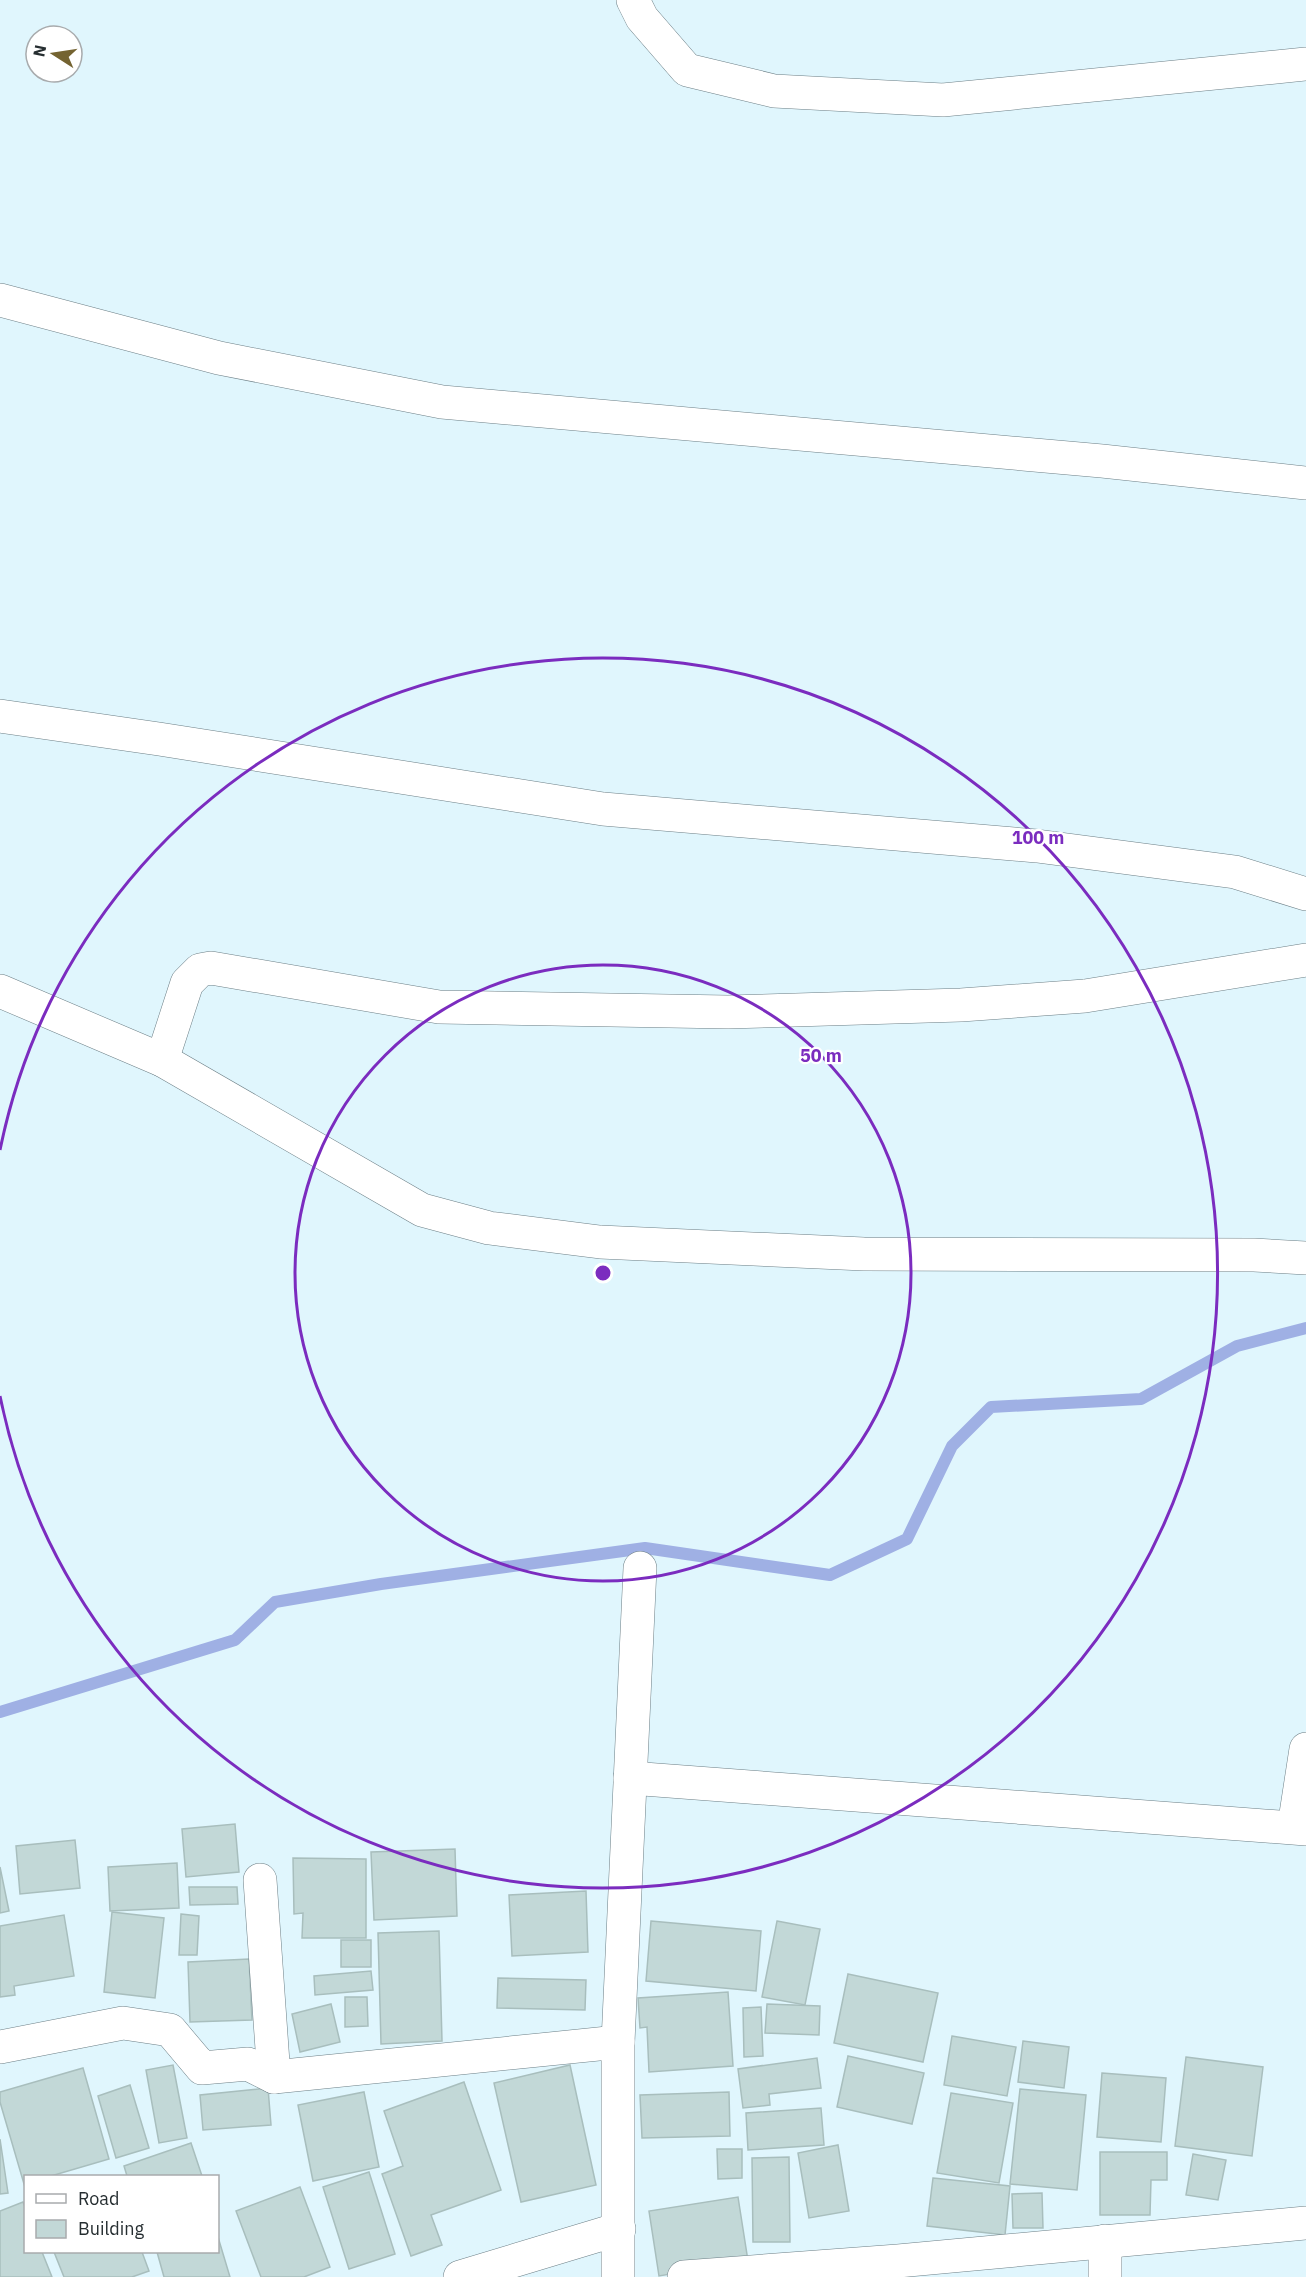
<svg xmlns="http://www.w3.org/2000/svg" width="1306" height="2277" viewBox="0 0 1306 2277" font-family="'IBM Plex Sans',sans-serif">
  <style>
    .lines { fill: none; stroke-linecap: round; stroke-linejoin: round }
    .stream { stroke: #9fb0e4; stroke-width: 12 }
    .building { fill: #c2d8d7; stroke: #a8bebd; stroke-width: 1.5 }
    .minor-casing { stroke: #6c7f86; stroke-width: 34 }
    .minor { stroke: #fff; stroke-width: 33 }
    .ring { fill: none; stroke: #7b2cbf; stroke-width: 3 }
    .centre { fill: #7b2cbf; stroke: #fff; stroke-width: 3 }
    .ring-label { font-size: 18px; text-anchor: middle; font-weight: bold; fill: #7b2cbf; stroke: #fff; stroke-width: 4.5; stroke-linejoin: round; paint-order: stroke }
  </style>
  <rect width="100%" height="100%" fill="#e0f6fd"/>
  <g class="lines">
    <!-- stream -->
    <path class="stream" d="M0 1712 235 1640 275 1602 381 1584 645 1548 830 1575 907 1539 952 1446 991 1407 1141 1399 1237 1346 1306 1328"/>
  </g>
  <!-- building -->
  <g class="building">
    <path d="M235 1824 239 1872 186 1877 182 1829Z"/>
    <path d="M75 1840 80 1888 20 1894 16 1846Z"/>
    <path d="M455 1849 457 1916 374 1920 371 1852Z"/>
    <path d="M293 1858 366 1859V1938H302L303 1913 294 1914Z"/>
    <path d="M177 1863 179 1908 110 1911 108 1867Z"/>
    <path d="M0 1867 9 1911 0 1913Z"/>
    <path d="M189 1887H237L238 1904 190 1905Z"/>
    <path d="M586 1891 588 1952 512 1956 509 1895Z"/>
    <path d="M112 1912 164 1918 155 1998 104 1992Z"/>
    <path d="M181 1914 199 1916 197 1955H179Z"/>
    <path d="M64 1915 74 1976 14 1986 15 1995 0 1997V1926Z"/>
    <path d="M651 1921 761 1931 756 1991 646 1981Z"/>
    <path d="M777 1921 820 1929 805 2005 762 1997Z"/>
    <path d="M439 1931 442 2041 381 2044 378 1933Z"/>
    <rect x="341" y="1940" width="30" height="27"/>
    <path d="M249 1959 252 2020 190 2022 188 1962Z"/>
    <path d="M371 1971 373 1990 315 1995 314 1976Z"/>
    <path d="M848 1974 938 1993 923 2062 834 2043Z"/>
    <path d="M498 1978 586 1980 585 2010 497 2008Z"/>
    <path d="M728 1992 733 2066 649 2072 647 2027 640 2028 638 1998Z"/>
    <path d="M345 1997H367L368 2026 345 2027Z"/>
    <path d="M331 2004 340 2042 300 2052 292 2014Z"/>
    <path d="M767 2004 820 2006 819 2035 765 2033Z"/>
    <path d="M761 2007 763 2056 744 2057 743 2008Z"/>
    <path d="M952 2036 1016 2047 1007 2096 944 2085Z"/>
    <path d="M1023 2041 1069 2047 1064 2088 1018 2082Z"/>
    <path d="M848 2056 924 2073 912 2124 837 2107Z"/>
    <path d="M1186 2057 1263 2067 1252 2156 1175 2146Z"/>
    <path d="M817 2058 821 2088 769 2094 770 2105 743 2108 738 2069Z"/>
    <path d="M173 2065 187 2138 159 2143 146 2070Z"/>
    <path d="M570 2065 596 2185 521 2202 494 2083Z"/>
    <path d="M83 2068 109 2159 51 2176H26L24 2184 0 2102V2092Z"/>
    <path d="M1102 2073 1166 2078 1161 2142 1097 2137Z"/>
    <path d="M464 2082 501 2190 431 2215 442 2245 411 2256 382 2174 403 2166 384 2111Z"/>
    <path d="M130 2085 149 2148 116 2158 98 2096Z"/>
    <path d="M268 2088 271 2125 203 2130 200 2095Z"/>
    <path d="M1020 2089 1086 2095 1077 2190 1010 2184Z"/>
    <path d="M364 2092 379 2167 313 2181 298 2105Z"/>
    <path d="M729 2092 730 2136 642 2138 640 2095Z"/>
    <path d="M951 2093 1013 2103 999 2183 937 2173Z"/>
    <path d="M821 2108 824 2145 748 2150 746 2113Z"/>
    <path d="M0 2139 8 2193 0 2194Z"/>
    <path d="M191 2143 202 2176H127L124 2166Z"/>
    <path d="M838 2145 849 2211 809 2218 798 2153Z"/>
    <path d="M717 2149H742V2178L718 2179Z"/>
    <path d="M1100 2152H1167V2180H1151L1150 2215H1100Z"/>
    <path d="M1193 2154 1226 2160 1218 2200 1186 2195Z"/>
    <path d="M789 2157 790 2242H753L752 2158Z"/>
    <path d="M369 2172 395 2254 349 2269 323 2187Z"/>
    <path d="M933 2178 1010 2186 1005 2235 927 2226Z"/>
    <path d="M300 2187 330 2267 304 2277H261L236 2211Z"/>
    <path d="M1042 2193 1043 2228H1013L1012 2194Z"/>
    <path d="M738 2197 748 2261 659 2276 649 2211Z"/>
    <path d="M23 2202 26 2209V2252H42L52 2277H0V2211Z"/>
    <path d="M218 2237 230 2277H164L157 2252H218Z"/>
    <path d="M54 2252H142L149 2271 132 2277H64Z"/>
  </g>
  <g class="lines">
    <defs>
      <g id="minor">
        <path d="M633 0 642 18 687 70 774 91 943 100 1306 64"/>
        <path d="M0 300 219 358 442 402 1102 461 1306 483"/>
        <path d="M0 716 159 739 603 809 1037 846 1235 872 1306 894"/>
        <path d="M0 991 162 1060 422 1210 489 1228 600 1242 864 1254 1254 1255 1306 1258"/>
        <path d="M162 1060 187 983 200 970 211 968 439 1007 728 1012 961 1005 1085 996 1306 960"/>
        <path d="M630 1778 1306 1829"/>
        <path d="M1294 1827 1306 1749"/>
        <path d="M260 1880 274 2077"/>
        <path d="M0 2047 123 2023 170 2030 202 2068 248 2064 274 2077 618 2042"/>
        <path d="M1105 2241V2277"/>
        <path d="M460 2277 619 2229"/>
        <path d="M618 2277V2042L640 1568"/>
        <path d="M684 2277 898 2261 1306 2223"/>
      </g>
    </defs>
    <!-- minor casing -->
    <use href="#minor" class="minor-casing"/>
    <!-- minor -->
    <use href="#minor" class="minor"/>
  </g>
  <!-- distance rings -->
  <g class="ring">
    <circle cx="603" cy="1273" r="308"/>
    <path d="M0 1150A615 615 0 1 1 0 1396"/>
  </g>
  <circle cx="603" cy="1273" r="9" class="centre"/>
  <g class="ring-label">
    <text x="1038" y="844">100 m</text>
    <text x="821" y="1062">50 m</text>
  </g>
  <!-- legend -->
  <rect x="24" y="2175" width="195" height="78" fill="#ffffff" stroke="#a8abad" stroke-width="1.5"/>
  <rect x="36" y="2194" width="30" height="9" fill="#ffffff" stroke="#a8abad" stroke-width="1.5"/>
  <text x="78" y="2205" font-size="18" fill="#262e31">Road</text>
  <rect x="36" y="2220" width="30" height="18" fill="#c2d8d7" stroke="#a8abad" stroke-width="1.5"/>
  <text x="78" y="2235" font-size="18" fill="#262e31">Building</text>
  <!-- north arrow -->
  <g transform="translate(54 54) rotate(282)"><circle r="28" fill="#ffffff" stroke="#a8abad" stroke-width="1.5"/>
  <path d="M0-4.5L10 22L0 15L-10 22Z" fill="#746331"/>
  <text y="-9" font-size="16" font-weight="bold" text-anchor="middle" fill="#262e31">N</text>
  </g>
</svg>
